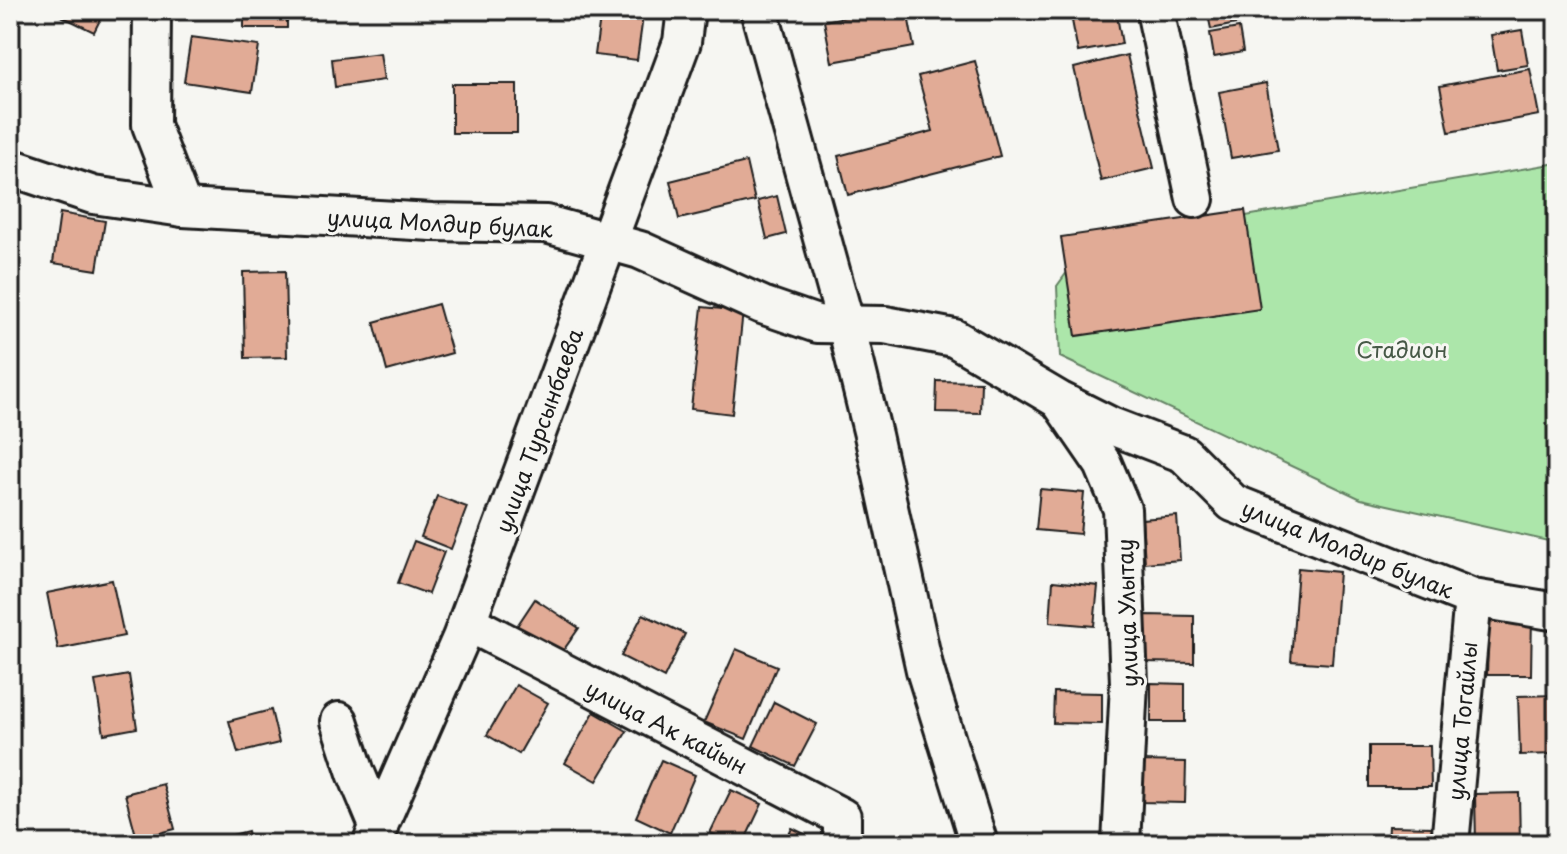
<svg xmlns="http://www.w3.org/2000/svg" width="1567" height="854" viewBox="0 0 1567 854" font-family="'Playpen Sans',sans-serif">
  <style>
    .green { fill: #ace6aa; stroke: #648163; stroke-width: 2 }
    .building { fill: #e1ab96; stroke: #1c1c1c; stroke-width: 2 }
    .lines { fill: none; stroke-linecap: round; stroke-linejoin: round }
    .minor-casing { stroke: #1c1c1c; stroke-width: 42 }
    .minor { stroke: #f6f6f2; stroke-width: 36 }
    .labels { text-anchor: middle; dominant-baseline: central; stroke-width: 6; stroke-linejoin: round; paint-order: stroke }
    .street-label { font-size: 22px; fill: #1c1c1c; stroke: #f6f6f2 }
    .park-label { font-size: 22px; fill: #475947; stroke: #f6f6f2 }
  </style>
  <rect width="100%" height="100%" fill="#f6f6f2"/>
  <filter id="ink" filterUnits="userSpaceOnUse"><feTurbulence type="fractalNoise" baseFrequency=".0125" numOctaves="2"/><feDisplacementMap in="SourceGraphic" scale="16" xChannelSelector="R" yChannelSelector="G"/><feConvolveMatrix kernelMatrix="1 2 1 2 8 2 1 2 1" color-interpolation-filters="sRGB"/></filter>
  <g filter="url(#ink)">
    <!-- green -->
    <path class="green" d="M1557 163V543L1361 499 1060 357 1057 286 1088 243Z"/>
    <!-- building -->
    <g class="building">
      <path d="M49 10H99L104 12 94 32Z"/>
      <rect x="244" y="10" width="43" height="18"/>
      <path d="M601 10H644L637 60 595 55Z"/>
      <path d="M881 10H907L914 47 832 62 824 21Z"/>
      <path d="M1070 10H1116L1122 44 1078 52Z"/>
      <path d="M1207 10H1249L1251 21 1211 29Z"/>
      <path d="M1239 28 1243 52 1214 57 1210 33Z"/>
      <path d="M1522 30 1528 65 1497 70 1491 35Z"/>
      <path d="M191 37 259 46 252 92 184 82Z"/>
      <path d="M380 53 384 80 335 87 332 59Z"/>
      <path d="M1127 55 1154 168 1101 181 1074 68Z"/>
      <path d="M975 61 1000 156 848 195 838 156 933 131 918 76Z"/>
      <path d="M1530 69 1539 115 1449 132 1440 86Z"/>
      <path d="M1266 83 1278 150 1231 158 1219 92Z"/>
      <rect x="452" y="84" width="65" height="49"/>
      <path d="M746 162 755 201 679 219 670 181Z"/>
      <path d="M777 196 786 234 767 239 758 201Z"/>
      <path d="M1245 210 1260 309 1076 336 1061 237Z"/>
      <path d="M60 213 105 221 97 270 53 263Z"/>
      <path d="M285 271 287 357 245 358 243 272Z"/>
      <path d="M438 304 452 353 387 371 374 322Z"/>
      <path d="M702 307 743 311 732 414 691 409Z"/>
      <path d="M937 381 981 382 980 413 936 412Z"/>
      <path d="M1040 489 1084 493 1080 534 1036 530Z"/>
      <path d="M437 496 467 507 451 549 421 537Z"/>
      <path d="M1177 516 1180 560 1145 563 1142 519Z"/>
      <path d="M414 541 444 552 428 594 398 583Z"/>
      <path d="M1298 568 1339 572 1332 664 1291 661Z"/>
      <path d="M112 580 124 636 58 649 47 593Z"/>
      <path d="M1053 581 1098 586 1094 626 1050 622Z"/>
      <path d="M535 599 579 628 560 655 517 626Z"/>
      <path d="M1489 612 1532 613 1531 675H1487Z"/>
      <path d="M643 614 685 634 664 678 621 656Z"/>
      <path d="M1145 615 1194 616V663L1144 662Z"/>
      <path d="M736 649 777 666 746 739 704 722Z"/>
      <path d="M129 675 137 728 104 734 95 681Z"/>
      <path d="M1151 683 1185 684V722H1151Z"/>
      <path d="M516 685 548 703 519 754 487 735Z"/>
      <path d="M1054 692 1102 693V724L1053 723Z"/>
      <path d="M1557 695V754L1520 755 1518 696Z"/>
      <path d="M774 702 817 724 795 766 753 746Z"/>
      <path d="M271 710 279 743 238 753 229 721Z"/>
      <path d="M594 712 627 731 597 781 565 763Z"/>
      <path d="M1369 746H1430L1431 787H1369Z"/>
      <path d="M661 760 695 775 670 833 636 817Z"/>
      <path d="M1141 761 1186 762 1185 803 1140 802Z"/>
      <path d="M163 784 175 829 137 839 125 794Z"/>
      <path d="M731 790 762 804 743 844H734L710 833Z"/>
      <path d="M1519 793 1520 844H1476L1475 794Z"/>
      <path d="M1389 826 1433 827 1432 844H1388Z"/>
      <path d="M792 828 823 843V844H785Z"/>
      <path d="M248 831 251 844H218L217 839Z"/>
      <path d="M1140 840 1188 841V844H1140Z"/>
    </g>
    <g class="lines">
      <defs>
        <g id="minor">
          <path d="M152 10 151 125 183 208"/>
          <path d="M759 10 846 325 873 435 925 670 979 844"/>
          <path d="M1155 10 1195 199"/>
          <path d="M10 167 93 195 183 208 432 222 546 224 640 250 762 305 817 324 885 325 954 338 1059 400 1111 426 1184 454 1233 503 1473 598 1557 612"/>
          <path d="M1061 403 1103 464 1122 509 1129 683 1121 844"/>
          <path d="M467 622 842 817V844"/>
          <path d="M339 721 356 773 379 828"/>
          <path d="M371 844 461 638 682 42 686 10"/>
          <path d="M1450 844 1473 598"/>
        </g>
      </defs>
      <!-- minor casing -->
      <use href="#minor" class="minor-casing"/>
      <!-- minor -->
      <use href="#minor" class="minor"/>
    </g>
  </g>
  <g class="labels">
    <!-- street labels -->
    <g class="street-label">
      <text transform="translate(440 222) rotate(3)">улица Молдир булак</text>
      <text transform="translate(538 430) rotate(-70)">улица Турсынбаева</text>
      <text transform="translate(1348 548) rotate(22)">улица Молдир булак</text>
      <text transform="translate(1126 613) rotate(-92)">улица Улытау</text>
      <text transform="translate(1461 721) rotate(-85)">улица Тогайлы</text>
      <text transform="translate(667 726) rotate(27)">улица Ак кайын</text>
    </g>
    <!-- park labels -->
    <g class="park-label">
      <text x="1402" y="348">Стадион</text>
    </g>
  </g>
  <!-- margin -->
  <rect width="1567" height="854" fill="none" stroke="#f6f6f2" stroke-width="40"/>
  <rect x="20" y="20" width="1527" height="814" fill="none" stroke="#1c1c1c" stroke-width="3" filter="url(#ink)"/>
</svg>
